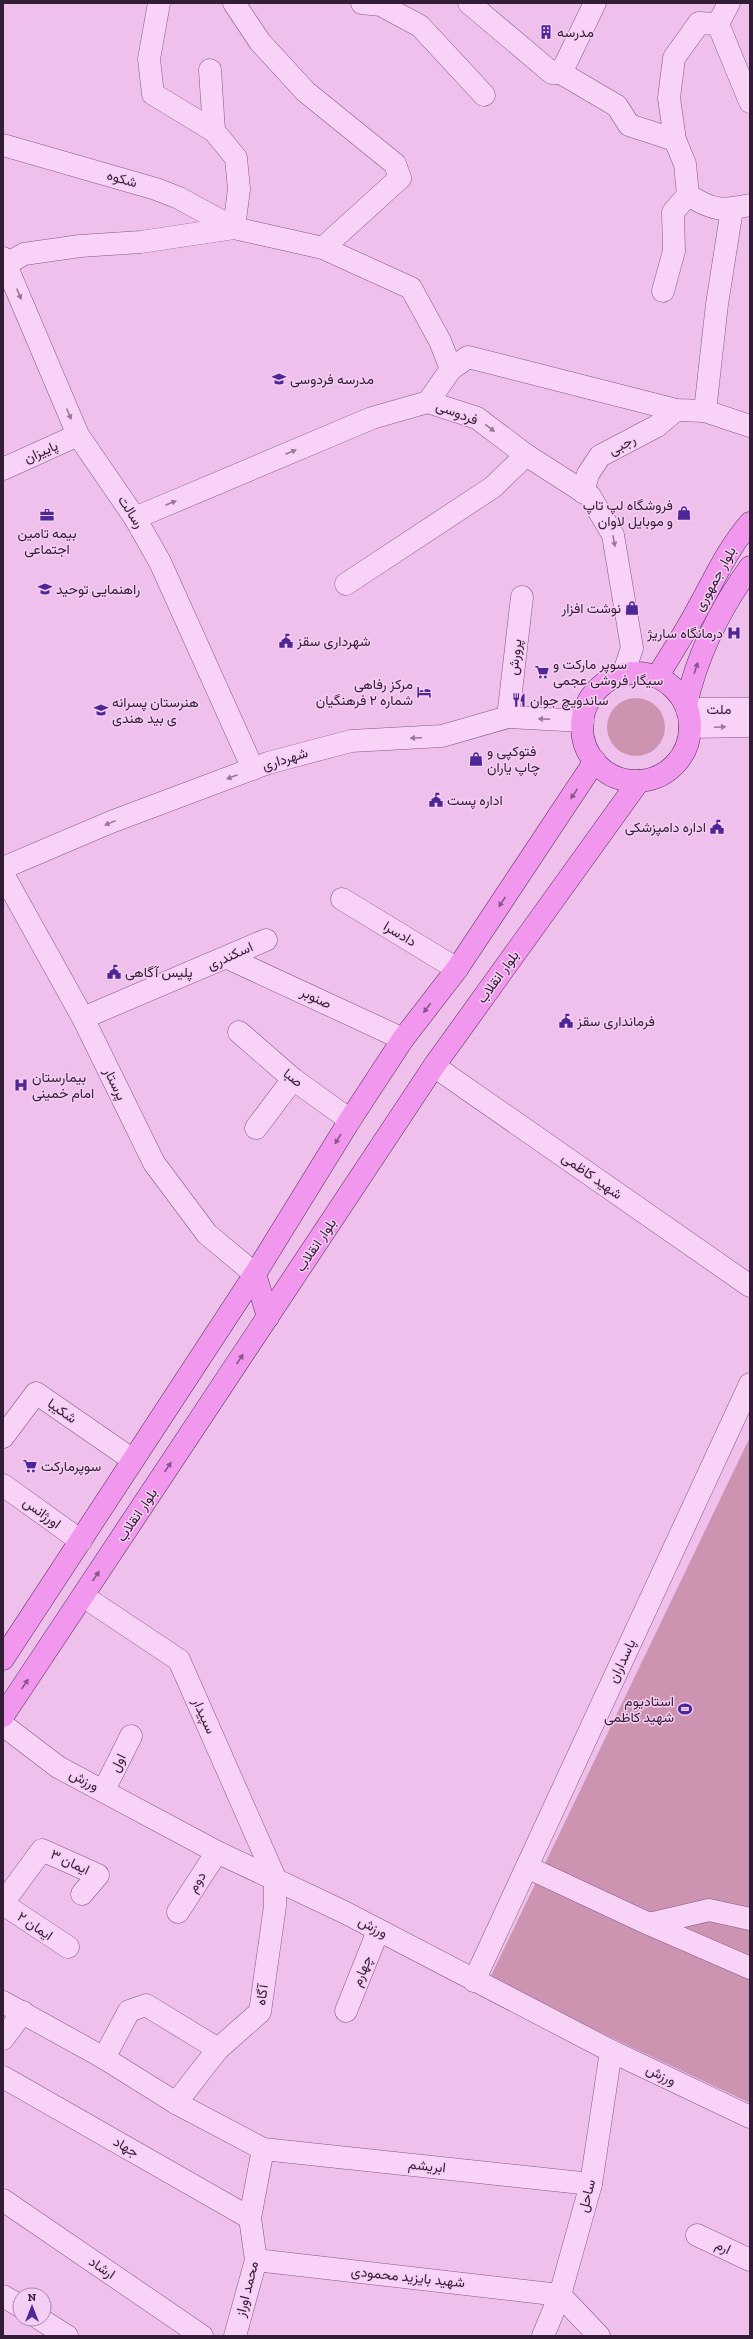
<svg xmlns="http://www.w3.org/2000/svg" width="753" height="2339" viewBox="0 0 753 2339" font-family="'Zilla Slab',Vazirmatn,serif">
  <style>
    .green { fill: #cc94b1 }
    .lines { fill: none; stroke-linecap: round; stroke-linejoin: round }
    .minor-casing { stroke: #825887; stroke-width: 23 }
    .major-casing { stroke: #4d2c54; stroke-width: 23 }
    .minor { stroke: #f9d3f7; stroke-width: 22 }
    .major { stroke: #f297ee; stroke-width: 22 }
    .oneway { fill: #967896 }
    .oneway2 { fill: #885389 }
    .labels { text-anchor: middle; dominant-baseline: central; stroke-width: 3; stroke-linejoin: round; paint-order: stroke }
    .poi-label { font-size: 14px; fill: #321c36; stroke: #f5cff3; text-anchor: start }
    .street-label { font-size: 14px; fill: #321c36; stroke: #f5cff3 }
  </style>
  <rect width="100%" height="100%" fill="#eec0eb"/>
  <!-- green -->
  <g class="green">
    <circle cx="636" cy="727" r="29"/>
    <path d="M750 1437V2103L489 1980Z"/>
  </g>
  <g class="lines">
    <defs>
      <g id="minor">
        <path d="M234 3 260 42 306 92 395 164 400 178 323 248"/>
        <path d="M362 3 381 5 420 26 484 95"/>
        <path d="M469 3 552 73H561L595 3"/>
        <path d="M718 24 750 102"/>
        <path d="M718 24 729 3"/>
        <path d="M210 70 214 131"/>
        <path d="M561 73 617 106 629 125 675 140"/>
        <path d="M3 145 156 189 179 198 234 228 239 189 236 158 214 131 153 94 149 59 159 3"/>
        <path d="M688 195 685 164 675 140 669 98 674 58 699 23 718 24"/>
        <path d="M3 258 78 435 135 518 160 562 253 769"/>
        <path d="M3 266 24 254 80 246 141 242 234 228 323 248 411 288 440 341 451 369 428 402"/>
        <path d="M663 291 674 251 673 212 688 195C714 211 721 211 750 205"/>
        <path d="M451 369 468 357 676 410 705 411 750 426"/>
        <path d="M705 411 717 304 732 209"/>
        <path d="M3 469 78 435"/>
        <path d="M583 492 588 474 600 456 657 426 676 410"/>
        <path d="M135 518 372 418 428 402 477 418 526 455 590 496 613 535 632 648 623 675"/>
        <path d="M346 584 493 487 526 455"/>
        <path d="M687 709H750"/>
        <path d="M508 717 522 597"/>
        <path d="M690 727 750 726"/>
        <path d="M3 868 111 822 268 763 351 741 442 736 508 717 583 721"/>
        <path d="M3 874 83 1018 154 1163 207 1234 255 1274"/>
        <path d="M342 899 457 969"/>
        <path d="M228 958 403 1039"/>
        <path d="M83 1018 266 940"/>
        <path d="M239 1032 293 1079 350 1120"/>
        <path d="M434 1066 750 1286"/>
        <path d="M256 1128 293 1079"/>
        <path d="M3 1437 36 1393 133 1460"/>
        <path d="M3 1485 81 1541"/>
        <path d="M83 1596 179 1660 275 1878V1906L260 2012 218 2049 176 2103"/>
        <path d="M3 1725 58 1767 217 1852 344 1912 611 2051 750 2117"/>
        <path d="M104 1790 131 1736"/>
        <path d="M527 1867 649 1924 750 1968"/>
        <path d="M3 1903 42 1850 98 1875 82 1894"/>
        <path d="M3 1904 68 1947"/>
        <path d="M178 1912 217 1852"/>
        <path d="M649 1924 709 1910 750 1919"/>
        <path d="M474 1981 750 1384"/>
        <path d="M3 2002 104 2058 176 2103 263 2149 591 2184"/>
        <path d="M346 2011 378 1931"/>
        <path d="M3 2039 23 2012"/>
        <path d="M104 2058 129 2011 146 2005 218 2049"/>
        <path d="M3 2077 250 2218"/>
        <path d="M3 2200 202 2336"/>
        <path d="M697 2235 750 2260"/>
        <path d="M256 2260 560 2295 599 2336"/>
        <path d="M3 2296 20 2306"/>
        <path d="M40 2319 67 2336"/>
        <path d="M235 2336 256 2260 250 2218 263 2149"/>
        <path d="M543 2336 560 2295 591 2184 611 2051"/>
      </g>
      <g id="major">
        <circle cx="636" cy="727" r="54"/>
        <path d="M657 677C670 656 684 634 696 612 713 582 727 549 750 523"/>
        <path d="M686 705C697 655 720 609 750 567"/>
        <path d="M255 1274 268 1317"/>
        <path d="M3 1659 255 1274 350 1120 403 1039 457 969 595 761"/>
        <path d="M3 1716 434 1066 639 781"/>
      </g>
    </defs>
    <!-- minor casing -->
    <use href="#minor" class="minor-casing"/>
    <!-- major casing -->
    <use href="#major" class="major-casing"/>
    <!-- minor -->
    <use href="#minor" class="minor"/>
    <!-- major -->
    <use href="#major" class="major"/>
  </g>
  <!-- one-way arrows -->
  <defs><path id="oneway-solid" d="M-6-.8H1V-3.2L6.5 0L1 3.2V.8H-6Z"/></defs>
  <g class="oneway">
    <use href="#oneway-solid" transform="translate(19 294) rotate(67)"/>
    <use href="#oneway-solid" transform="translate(69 414) rotate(67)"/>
    <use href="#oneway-solid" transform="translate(490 428) rotate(37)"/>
    <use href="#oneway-solid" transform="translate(291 452) rotate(-23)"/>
    <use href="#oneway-solid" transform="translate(171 503) rotate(-23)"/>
    <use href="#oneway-solid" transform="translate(614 541) rotate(79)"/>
    <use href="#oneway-solid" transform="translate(544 719) rotate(-178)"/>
    <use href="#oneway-solid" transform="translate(720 727) rotate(-3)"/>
    <use href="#oneway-solid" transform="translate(416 738) rotate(177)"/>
    <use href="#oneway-solid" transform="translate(232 777) rotate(159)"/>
    <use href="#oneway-solid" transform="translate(110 823) rotate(158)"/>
  </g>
  <g class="oneway2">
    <use href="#oneway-solid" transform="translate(696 668) rotate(-71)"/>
    <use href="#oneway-solid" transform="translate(574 794) rotate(124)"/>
    <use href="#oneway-solid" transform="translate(502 902) rotate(124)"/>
    <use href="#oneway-solid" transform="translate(427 1008) rotate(127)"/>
    <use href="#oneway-solid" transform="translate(338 1139) rotate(122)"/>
    <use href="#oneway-solid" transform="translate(240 1359) rotate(-56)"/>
    <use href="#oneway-solid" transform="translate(168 1467) rotate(-56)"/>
    <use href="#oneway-solid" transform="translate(96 1576) rotate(-56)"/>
    <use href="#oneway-solid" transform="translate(25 1684) rotate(-56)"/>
  </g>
  <!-- icons -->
  <defs>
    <symbol id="building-bare" viewBox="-9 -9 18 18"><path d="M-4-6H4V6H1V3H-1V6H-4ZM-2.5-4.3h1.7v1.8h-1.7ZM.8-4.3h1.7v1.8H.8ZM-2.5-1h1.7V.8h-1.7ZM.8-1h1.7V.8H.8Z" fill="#4e2796" stroke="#f5cff3" stroke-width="2.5" paint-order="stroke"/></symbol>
    <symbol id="school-bare" viewBox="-9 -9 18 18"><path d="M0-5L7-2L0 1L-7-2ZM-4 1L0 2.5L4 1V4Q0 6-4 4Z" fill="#4e2796" stroke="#f5cff3" stroke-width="2.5" paint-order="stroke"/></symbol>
    <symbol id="shop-bare" viewBox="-9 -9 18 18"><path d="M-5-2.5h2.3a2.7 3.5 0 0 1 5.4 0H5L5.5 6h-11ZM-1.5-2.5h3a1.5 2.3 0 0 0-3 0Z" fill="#4e2796" stroke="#f5cff3" stroke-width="2.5" paint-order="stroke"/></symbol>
    <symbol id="office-bare" viewBox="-9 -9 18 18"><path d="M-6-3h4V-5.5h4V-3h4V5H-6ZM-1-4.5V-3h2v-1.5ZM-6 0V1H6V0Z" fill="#4e2796" stroke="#f5cff3" stroke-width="2.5" paint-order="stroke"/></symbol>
    <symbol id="hospital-bare" viewBox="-9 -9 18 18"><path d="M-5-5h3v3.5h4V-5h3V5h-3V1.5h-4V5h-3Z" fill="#4e2796" stroke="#f5cff3" stroke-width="2.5" paint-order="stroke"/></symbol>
    <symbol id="civic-bare" viewBox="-9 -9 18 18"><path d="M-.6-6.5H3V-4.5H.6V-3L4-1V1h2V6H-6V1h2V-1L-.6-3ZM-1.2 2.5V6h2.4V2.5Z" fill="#4e2796" stroke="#f5cff3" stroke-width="2.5" paint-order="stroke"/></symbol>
    <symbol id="supermarket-bare" viewBox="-9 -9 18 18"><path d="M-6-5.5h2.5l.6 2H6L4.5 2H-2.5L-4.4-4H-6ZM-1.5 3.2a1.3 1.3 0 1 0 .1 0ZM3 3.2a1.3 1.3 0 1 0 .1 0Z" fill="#4e2796" stroke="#f5cff3" stroke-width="2.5" paint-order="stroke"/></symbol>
    <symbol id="hotel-bare" viewBox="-9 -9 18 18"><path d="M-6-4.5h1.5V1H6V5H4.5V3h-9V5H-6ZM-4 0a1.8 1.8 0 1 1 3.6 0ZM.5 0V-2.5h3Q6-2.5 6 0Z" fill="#4e2796" stroke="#f5cff3" stroke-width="2.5" paint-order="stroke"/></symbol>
    <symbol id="restaurant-bare" viewBox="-9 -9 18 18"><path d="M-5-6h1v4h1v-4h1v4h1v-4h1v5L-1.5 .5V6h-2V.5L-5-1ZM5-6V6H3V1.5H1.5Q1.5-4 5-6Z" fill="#4e2796" stroke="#f5cff3" stroke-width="2.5" paint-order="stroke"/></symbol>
    <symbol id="stadium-bare" viewBox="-9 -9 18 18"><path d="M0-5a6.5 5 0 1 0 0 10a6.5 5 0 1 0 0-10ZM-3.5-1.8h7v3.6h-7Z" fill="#4e2796" stroke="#f5cff3" stroke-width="2.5" paint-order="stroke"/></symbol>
  </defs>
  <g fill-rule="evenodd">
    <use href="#building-bare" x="536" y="22" width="20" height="20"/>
    <use href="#school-bare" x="269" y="369" width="20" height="20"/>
    <use href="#shop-bare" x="674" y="503" width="20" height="20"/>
    <use href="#office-bare" x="37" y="505" width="20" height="20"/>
    <use href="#school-bare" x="35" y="579" width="20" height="20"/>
    <use href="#shop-bare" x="622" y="598" width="20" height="20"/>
    <use href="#hospital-bare" x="724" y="623" width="20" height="20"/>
    <use href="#civic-bare" x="276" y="631" width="20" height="20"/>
    <use href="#supermarket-bare" x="532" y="662" width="20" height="20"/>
    <use href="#hotel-bare" x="414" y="682" width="20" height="20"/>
    <use href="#restaurant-bare" x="509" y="690" width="20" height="20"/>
    <use href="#school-bare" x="91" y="700" width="20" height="20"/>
    <use href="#shop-bare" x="466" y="749" width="20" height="20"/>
    <use href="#civic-bare" x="426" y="790" width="20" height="20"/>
    <use href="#civic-bare" x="707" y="817" width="20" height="20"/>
    <use href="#civic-bare" x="104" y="962" width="20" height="20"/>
    <use href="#civic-bare" x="556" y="1011" width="20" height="20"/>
    <use href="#hospital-bare" x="11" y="1075" width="20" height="20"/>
    <use href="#supermarket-bare" x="20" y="1456" width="20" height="20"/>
    <use href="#stadium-bare" x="675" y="1699" width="20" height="20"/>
  </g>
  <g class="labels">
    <!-- poi labels -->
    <g class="poi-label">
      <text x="557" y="32">مدرسه</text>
      <text x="290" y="379">مدرسه فردوسی</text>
      <text x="673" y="505" text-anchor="end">فروشگاه لپ تاپ<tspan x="673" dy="16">و موبایل لاوان</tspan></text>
      <text x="47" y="533" text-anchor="middle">بیمه تامین<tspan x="47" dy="16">اجتماعی</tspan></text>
      <text x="56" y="589">راهنمایی توحید</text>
      <text x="621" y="608" text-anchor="end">نوشت افزار</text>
      <text x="723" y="633" text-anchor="end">درمانگاه ساریژ</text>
      <text x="297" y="641">شهرداری سقز</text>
      <text x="553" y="664">سوپر مارکت و<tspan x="553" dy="16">سیگار فروشی عجمی</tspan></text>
      <text x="413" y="684" text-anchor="end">مرکز رفاهی<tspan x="413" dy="16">شماره ۲ فرهنگیان</tspan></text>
      <text x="530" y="700">ساندویچ جوان</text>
      <text x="112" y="702">هنرستان پسرانه<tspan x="112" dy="16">ی بید هندی</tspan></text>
      <text x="487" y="751">فتوکپی و<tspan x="487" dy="16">چاپ یاران</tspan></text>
      <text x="447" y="800">اداره پست</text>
      <text x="706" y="827" text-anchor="end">اداره دامپزشکی</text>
      <text x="125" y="972">پلیس آگاهی</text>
      <text x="577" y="1021">فرمانداری سقز</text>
      <text x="32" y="1077">بیمارستان<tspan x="32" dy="16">امام خمینی</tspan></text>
      <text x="41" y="1466">سوپرمارکت</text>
      <text x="674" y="1701" text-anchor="end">استادیوم<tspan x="674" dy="16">شهید کاظمی</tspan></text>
    </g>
    <!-- street labels -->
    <g class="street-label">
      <text transform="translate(122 179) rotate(16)">شکوه</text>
      <text transform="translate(457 413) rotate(21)">فردوسی</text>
      <text transform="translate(622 445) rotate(-28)">رجبی</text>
      <text transform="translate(41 452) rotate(-24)">پاییزان</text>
      <text transform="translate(131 512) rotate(57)">رسالت</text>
      <text transform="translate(715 579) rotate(-61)">بلوار جمهوری</text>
      <text transform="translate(515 657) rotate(-83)">پرورش</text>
      <text x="719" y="709">ملت</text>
      <text transform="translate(285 759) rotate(-17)">شهرداری</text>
      <text transform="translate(400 934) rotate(31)">دادسرا</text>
      <text transform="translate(230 956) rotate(-24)">اسکندری</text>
      <text transform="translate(498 977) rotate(-54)">بلوار انقلاب</text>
      <text transform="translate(316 998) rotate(25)">صنوبر</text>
      <text transform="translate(293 1078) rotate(38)">صبا</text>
      <text transform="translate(115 1084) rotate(64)">پرستار</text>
      <text transform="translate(592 1176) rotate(35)">شهید کاظمی</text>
      <text transform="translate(316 1245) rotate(-56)">بلوار انقلاب</text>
      <text transform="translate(62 1411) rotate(35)">شکیبا</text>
      <text transform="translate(42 1513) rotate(36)">اورژانس</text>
      <text transform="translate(137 1515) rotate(-56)">بلوار انقلاب</text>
      <text transform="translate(622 1661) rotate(-65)">پاسداران</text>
      <text transform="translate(204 1716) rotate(66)">سپیدار</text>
      <text transform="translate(118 1763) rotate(-64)">اول</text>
      <text transform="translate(84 1780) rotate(27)">ورزش</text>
      <text transform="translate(70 1862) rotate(25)">ایمان ۳</text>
      <text transform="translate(197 1882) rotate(-58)">دوم</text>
      <text transform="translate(35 1926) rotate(34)">ایمان ۲</text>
      <text transform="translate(373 1927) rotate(28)">ورزش</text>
      <text transform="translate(362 1971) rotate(-68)">چهارم</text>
      <text transform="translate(262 1995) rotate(-82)">آگاه</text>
      <text transform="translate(661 2075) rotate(26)">ورزش</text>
      <text transform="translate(126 2147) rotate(30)">جهاد</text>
      <text transform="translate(427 2166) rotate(6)">ابریشم</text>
      <text transform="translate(587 2196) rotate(-76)">ساحل</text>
      <text transform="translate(723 2247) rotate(25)">ارم</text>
      <text transform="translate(102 2268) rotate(34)">ارشاد</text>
      <text transform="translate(408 2277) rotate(6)">شهید بایزید محمودی</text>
      <text transform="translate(247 2289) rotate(-76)">محمد اوراز</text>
    </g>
  </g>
  <!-- border -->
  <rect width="753" height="2339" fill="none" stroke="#321c36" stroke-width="8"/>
  <!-- north arrow -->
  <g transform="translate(32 2307)"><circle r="19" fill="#f5cff3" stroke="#a787a7"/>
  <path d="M0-3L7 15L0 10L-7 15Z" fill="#4e2796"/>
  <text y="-6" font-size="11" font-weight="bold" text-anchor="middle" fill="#321c36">N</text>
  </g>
</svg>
